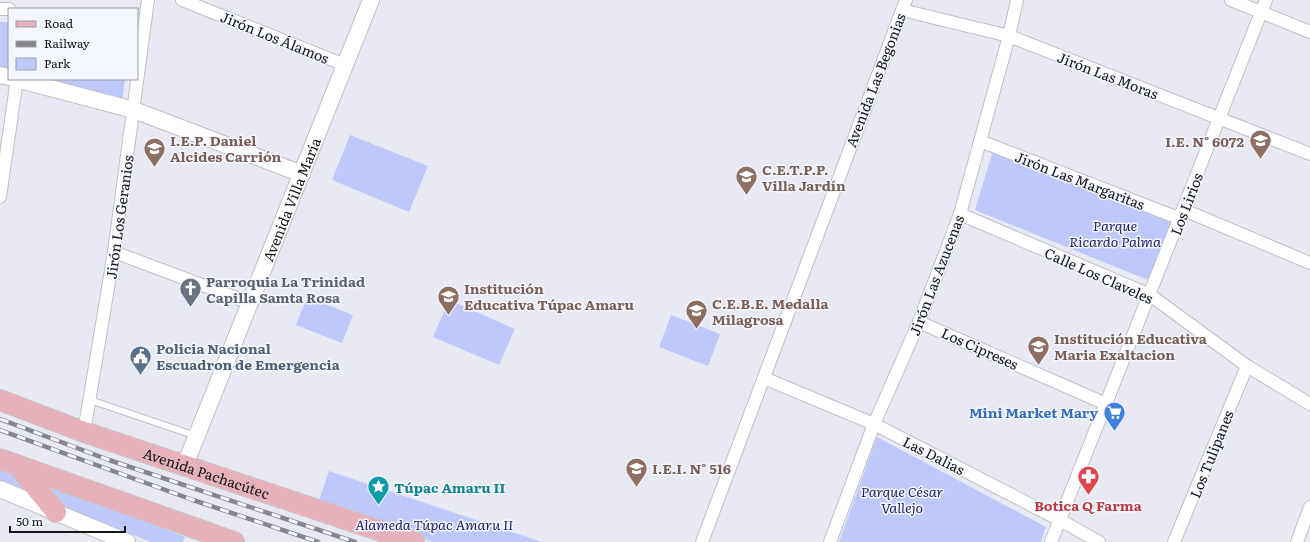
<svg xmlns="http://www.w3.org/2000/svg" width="1310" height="542" viewBox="0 0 1310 542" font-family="Literata,serif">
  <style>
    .green { fill: #bec8fb }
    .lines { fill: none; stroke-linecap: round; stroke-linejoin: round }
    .service-casing { stroke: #bec0c8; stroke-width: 8 }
    .minor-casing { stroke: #bec0c8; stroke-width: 14 }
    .tertiary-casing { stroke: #bec0c8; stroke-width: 18 }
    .primary-casing { stroke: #c7c7c7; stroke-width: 22 }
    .service { stroke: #fff; stroke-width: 6 }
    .minor { stroke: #fff; stroke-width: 12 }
    .tertiary { stroke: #fff; stroke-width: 16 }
    .primary { stroke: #e7b1bc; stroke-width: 20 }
    .rail-casing { stroke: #85868c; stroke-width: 4.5 }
    .rail { stroke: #f5f7fe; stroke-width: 3; stroke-dasharray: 9; stroke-linecap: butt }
    .labels { text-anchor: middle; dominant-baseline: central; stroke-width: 3; stroke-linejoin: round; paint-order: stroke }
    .street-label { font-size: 14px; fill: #141517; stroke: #f5f7fe }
    .education-label { font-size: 14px; font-weight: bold; fill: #785e54; stroke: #f5f7fe; text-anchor: start }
    .park-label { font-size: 14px; font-style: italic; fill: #211e6a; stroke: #f5f7fe }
    .worship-label { font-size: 14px; font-weight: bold; fill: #5b616d; stroke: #f5f7fe; text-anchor: start }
    .service-label { font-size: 14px; font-weight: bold; fill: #4e5e75; stroke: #f5f7fe; text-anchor: start }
    .shop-label { font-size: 14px; font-weight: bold; fill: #366cbe; stroke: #f5f7fe; text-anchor: end }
    .culture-label { font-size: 14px; font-weight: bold; fill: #0d838f; stroke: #f5f7fe; text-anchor: start }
    .health-label { font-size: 14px; font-weight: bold; fill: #be3a42; stroke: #f5f7fe }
  </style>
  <rect width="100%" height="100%" fill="#e8e9f2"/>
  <!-- green -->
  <g class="green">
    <path d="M0 22H9V70L0 68Z"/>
    <path d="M40 79H125L122 102Z"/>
    <path d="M350 135 428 166 409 212 332 180Z"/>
    <path d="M993 150 1172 222 1148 280 975 210Z"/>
    <path d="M307 297 353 315 342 343 296 325Z"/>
    <path d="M449 300 515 329 499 365 433 337Z"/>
    <path d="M671 315 720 334 708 366 659 347Z"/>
    <path d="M877 437 1046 527 1041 542H839Z"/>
    <path d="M0 465 185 537 183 542H151L0 481Z"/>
    <path d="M329 471 542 542H432L318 503Z"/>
  </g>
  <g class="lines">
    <defs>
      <path id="service" d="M90 400 196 436"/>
      <g id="minor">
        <path d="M182 0 345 65"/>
        <path d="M1231 0 1310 32"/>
        <path d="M0 9H9"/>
        <path d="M902 10 1009 36 1310 154"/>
        <path d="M980 141 1181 219"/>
        <path d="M0 197 17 79"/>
        <path d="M1184 210 1310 263"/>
        <path d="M960 214 1150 295 1247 366 1310 404"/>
        <path d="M114 252 250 303"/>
        <path d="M919 322 1106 404"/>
        <path d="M764 378 874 424 1060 520 1099 542"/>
        <path d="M84 432 114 252 148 0"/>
        <path d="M702 542 906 0"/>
        <path d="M830 542 874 424 919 322 960 214 1009 36 1017 0"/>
        <path d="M1051 542 1266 0"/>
        <path d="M1174 542 1247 366"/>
        <path d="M1297 542 1310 507"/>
      </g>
      <g id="tertiary">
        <path d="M0 75 9 77"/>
        <path d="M16 79 134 110 302 174"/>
        <path id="s1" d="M185 465 371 0"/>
        <path d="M0 489 127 542"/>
      </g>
      <g id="primary">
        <path id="s2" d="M0 400 84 432 414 542"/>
        <path d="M0 459 234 542"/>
        <path d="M18 466 56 512"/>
      </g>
    </defs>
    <!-- service casing -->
    <use href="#service" class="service-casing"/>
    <!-- minor casing -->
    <use href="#minor" class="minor-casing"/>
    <!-- tertiary casing -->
    <use href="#tertiary" class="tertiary-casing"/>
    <!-- primary casing -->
    <use href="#primary" class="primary-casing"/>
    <!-- service -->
    <use href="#service" class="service"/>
    <!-- minor -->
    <use href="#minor" class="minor"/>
    <!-- tertiary -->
    <use href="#tertiary" class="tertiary"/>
    <!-- primary -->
    <use href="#primary" class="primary"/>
    <defs>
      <g id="rail">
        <path d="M0 419 109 460 355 542"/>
        <path d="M0 430 193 500 318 542"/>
      </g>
    </defs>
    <!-- rail casing -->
    <use href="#rail" class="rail-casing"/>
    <!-- rail -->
    <use href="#rail" class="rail"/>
  </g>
  <!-- icons -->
  <defs>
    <symbol id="school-pin" viewBox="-11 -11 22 30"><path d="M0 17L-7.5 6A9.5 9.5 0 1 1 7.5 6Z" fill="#8d6e63" stroke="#f5f7fe"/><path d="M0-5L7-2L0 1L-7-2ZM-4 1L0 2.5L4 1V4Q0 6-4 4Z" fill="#fff"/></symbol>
    <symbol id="church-pin" viewBox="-11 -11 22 30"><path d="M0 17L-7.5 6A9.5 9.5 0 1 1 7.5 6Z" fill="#6b7280" stroke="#f5f7fe"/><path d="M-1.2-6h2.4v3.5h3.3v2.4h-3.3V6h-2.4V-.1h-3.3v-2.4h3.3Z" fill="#fff"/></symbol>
    <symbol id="civic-pin" viewBox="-11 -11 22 30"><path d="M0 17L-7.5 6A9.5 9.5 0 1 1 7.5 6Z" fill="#5c6f8a" stroke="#f5f7fe"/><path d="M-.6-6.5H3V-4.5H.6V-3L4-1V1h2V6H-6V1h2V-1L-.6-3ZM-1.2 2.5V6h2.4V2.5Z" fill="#fff"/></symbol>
    <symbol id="supermarket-pin" viewBox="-11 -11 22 30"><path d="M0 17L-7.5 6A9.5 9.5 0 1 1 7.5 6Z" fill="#3f7fe0" stroke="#f5f7fe"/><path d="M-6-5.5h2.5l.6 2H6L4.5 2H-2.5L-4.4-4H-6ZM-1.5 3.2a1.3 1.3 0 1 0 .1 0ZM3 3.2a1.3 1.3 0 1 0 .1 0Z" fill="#fff"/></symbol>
    <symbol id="pharmacy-pin" viewBox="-11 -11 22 30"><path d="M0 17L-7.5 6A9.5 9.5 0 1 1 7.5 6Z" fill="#e0444e" stroke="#f5f7fe"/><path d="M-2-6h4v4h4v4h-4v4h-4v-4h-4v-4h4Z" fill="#fff"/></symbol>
    <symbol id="sight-pin" viewBox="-11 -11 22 30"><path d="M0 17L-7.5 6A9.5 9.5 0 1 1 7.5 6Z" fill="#0f9aa8" stroke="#f5f7fe"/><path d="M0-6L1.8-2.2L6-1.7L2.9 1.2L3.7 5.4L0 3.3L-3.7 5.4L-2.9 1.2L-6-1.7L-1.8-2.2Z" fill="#fff"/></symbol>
  </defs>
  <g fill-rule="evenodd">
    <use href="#school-pin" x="1248" y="128" width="25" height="34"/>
    <use href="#school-pin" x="142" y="136" width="25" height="34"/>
    <use href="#school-pin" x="734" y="164" width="25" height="34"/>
    <use href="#church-pin" x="178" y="276" width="25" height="34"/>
    <use href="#school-pin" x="436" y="284" width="25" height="34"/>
    <use href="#school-pin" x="684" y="298" width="25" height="34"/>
    <use href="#school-pin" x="1026" y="334" width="25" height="34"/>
    <use href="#civic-pin" x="128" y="344" width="25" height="34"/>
    <use href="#supermarket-pin" x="1102" y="400" width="25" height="34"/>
    <use href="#school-pin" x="624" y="456" width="25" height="34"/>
    <use href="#pharmacy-pin" x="1076" y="464" width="25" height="34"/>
    <use href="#sight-pin" x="366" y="474" width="25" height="34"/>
  </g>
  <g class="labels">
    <!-- street labels -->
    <g class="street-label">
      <text transform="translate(275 37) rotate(22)">Jirón Los Álamos</text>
      <text transform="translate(1108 75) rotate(21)">Jirón Las Moras</text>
      <text transform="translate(875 80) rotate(-69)">Avenida Las Begonias</text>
      <text transform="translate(1080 180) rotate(21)">Jirón Las Margaritas</text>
      <text stroke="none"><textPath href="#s1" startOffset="286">Avenida Villa María</textPath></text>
      <text transform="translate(1186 204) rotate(-69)">Los Lirios</text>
      <text transform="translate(119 217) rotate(-82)">Jirón Los Geranios</text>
      <text transform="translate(936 275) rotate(-69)">Jirón Las Azucenas</text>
      <text transform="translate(1099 275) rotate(24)">Calle Los Claveles</text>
      <text transform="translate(980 348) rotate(24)">Los Cipreses</text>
      <text transform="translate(1211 454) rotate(-68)">Los Tulipanes</text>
      <text transform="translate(934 455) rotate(27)">Las Dalias</text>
      <text stroke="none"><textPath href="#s2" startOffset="219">Avenida Pachacútec</textPath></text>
    </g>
    <!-- education labels -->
    <g class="education-label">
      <text x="170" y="140">I.E.P. Daniel<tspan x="170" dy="16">Alcides Carrión</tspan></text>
      <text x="1244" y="141" text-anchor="end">I.E. N° 6072</text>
      <text x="762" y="169">C.E.T.P.P.<tspan x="762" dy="16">Villa Jardín</tspan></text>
      <text x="464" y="288">Institución<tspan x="464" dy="16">Educativa Túpac Amaru</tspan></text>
      <text x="712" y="303">C.E.B.E. Medalla<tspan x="712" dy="16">Milagrosa</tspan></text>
      <text x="1054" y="338">Institución Educativa<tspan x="1054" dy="16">Maria Exaltacion</tspan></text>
      <text x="652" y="468">I.E.I. N° 516</text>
    </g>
    <!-- park labels -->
    <g class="park-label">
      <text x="1115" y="225">Parque<tspan x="1115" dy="16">Ricardo Palma</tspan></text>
      <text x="902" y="491">Parque César<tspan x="902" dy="16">Vallejo</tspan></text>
      <text x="434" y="524">Alameda Túpac Amaru II</text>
    </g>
    <!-- worship labels -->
    <g class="worship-label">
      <text x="206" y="281">Parroquia La Trinidad<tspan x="206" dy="16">Capilla Samta Rosa</tspan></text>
    </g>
    <!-- service labels -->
    <g class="service-label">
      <text x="156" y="348">Policia Nacional<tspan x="156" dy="16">Escuadron de Emergencia</tspan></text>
    </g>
    <!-- shop labels -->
    <g class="shop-label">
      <text x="1098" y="412">Mini Market Mary</text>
    </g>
    <!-- culture labels -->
    <g class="culture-label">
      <text x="394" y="487">Túpac Amaru II</text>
    </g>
    <!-- health labels -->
    <g class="health-label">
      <text x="1088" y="505">Botica Q Farma</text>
    </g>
  </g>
  <!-- legend -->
  <rect x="8" y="8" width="130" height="72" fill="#f5f7fe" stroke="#9b9da2"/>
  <rect x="16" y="21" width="20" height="6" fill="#e7b1bc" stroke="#9b9da2"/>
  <text x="44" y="28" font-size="12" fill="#141517">Road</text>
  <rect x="16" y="41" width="20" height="6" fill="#85868c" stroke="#9b9da2"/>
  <text x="44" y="48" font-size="12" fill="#141517">Railway</text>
  <rect x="16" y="58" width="20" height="12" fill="#bec8fb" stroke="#9b9da2"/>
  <text x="44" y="68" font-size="12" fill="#141517">Park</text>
  <!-- scale -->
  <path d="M10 526v6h115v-6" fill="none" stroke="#141517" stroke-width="2"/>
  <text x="16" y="526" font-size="12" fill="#141517" stroke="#f5f7fe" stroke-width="3" paint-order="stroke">50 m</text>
</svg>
